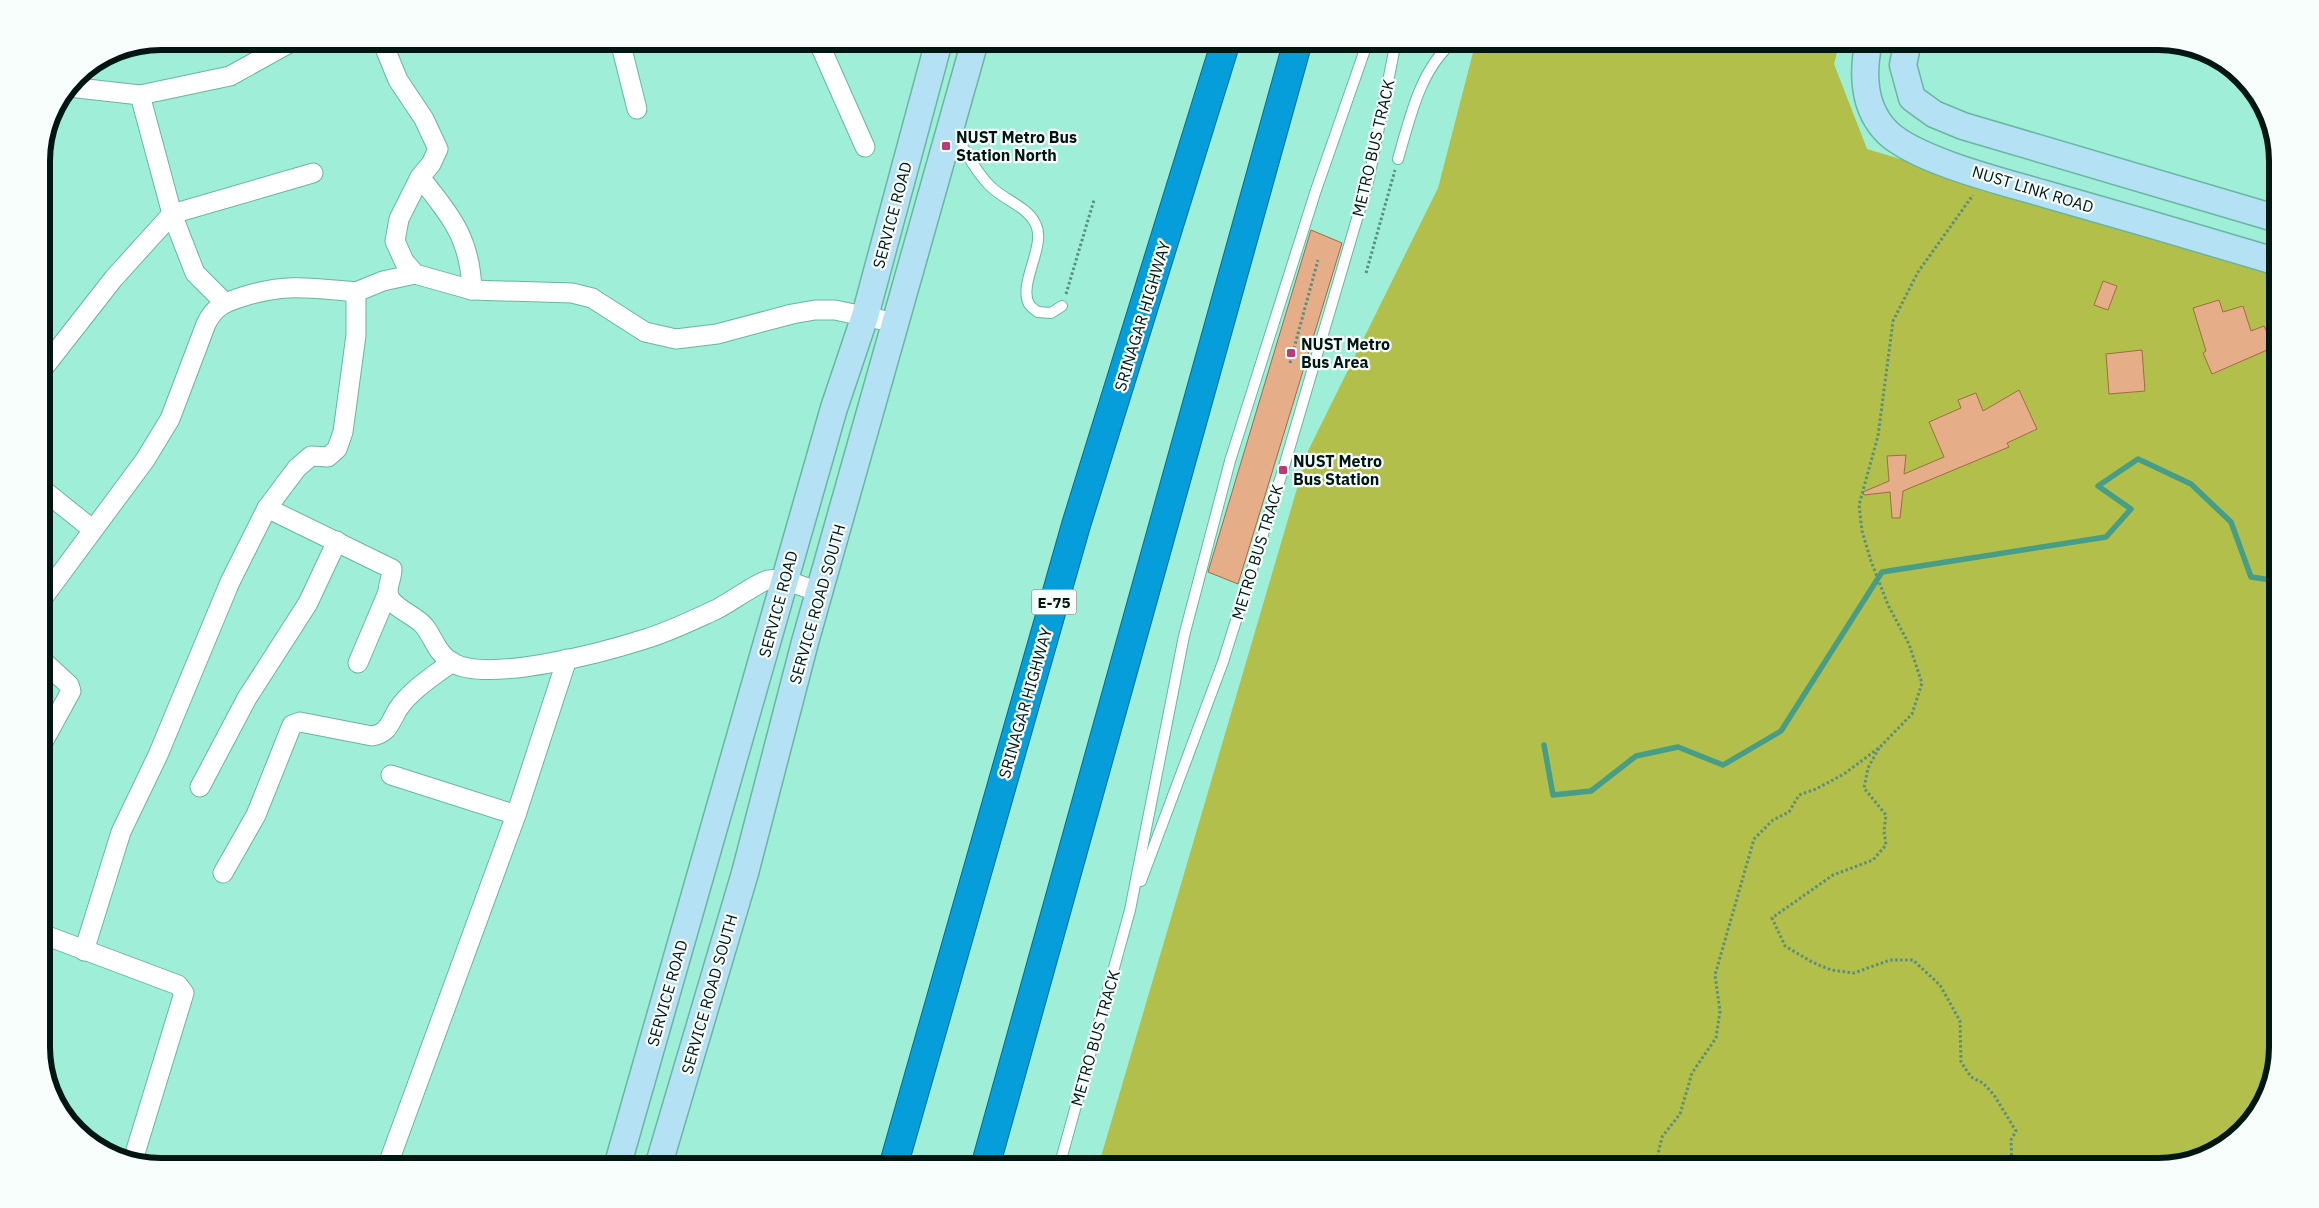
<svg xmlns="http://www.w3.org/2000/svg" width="2319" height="1208" viewBox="0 0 2319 1208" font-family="'IBM Plex Sans',sans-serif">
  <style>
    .green { fill: #b2bf4a }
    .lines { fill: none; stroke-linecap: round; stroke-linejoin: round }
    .stream { stroke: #469e89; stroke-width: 5.5 }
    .building { fill: #e6ae88; stroke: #9f6b47 }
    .lane-casing { stroke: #68b6a1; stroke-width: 12 }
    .street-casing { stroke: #68b6a1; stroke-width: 21 }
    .secondary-casing { stroke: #68b6a1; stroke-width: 29 }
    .highway-casing { stroke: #036e93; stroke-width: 30 }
    .path { stroke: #598f80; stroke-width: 3; stroke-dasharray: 2.5 2.5; stroke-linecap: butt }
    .lane { stroke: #fff; stroke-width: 10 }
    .street { stroke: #fff; stroke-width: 19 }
    .secondary { stroke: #b4e2f4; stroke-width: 26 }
    .highway { stroke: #059eda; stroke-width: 28 }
    .poi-dot { fill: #bf3879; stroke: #f7fefc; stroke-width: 2 }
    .labels { text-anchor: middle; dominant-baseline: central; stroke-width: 4.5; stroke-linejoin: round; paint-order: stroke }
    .shield { fill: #f7fefc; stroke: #4a5c57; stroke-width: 1 }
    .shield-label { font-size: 15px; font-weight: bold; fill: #001610 }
    .poi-label { font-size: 16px; font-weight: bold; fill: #001610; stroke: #f7fefc; text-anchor: start }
    .street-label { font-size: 16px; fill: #001610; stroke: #f7fefc }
    .rim { fill: none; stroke: #001610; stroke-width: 6 }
  </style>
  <rect width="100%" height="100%" fill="#9feed8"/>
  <!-- green -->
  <path class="green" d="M1476 41H1509L1590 47 1595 41H1840L1834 64 1867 149 2278 273V1047L2265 1100 2224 1147 2158 1167H1098L1308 451 1438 188Z"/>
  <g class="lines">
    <!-- stream -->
    <path class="stream" d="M1544 745 1553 795 1591 791 1636 756 1678 747 1723 765 1781 731 1882 572 2106 537 2131 509 2098 486 2138 459 2191 484 2231 522 2251 577 2278 581"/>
  </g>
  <!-- building -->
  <g class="building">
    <path d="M1311 230 1342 243 1238 584 1208 572Z"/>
    <path d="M2103 281 2117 286 2108 310 2094 305Z"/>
    <path d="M2219 300 2223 312 2243 306 2251 331 2264 326 2274 347 2212 374 2203 353 2206 351 2193 308Z"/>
    <path d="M2142 350 2145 391 2109 394 2106 354Z"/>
    <path d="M2019 390 2037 429 2007 443 2009 447 1903 491 1900 518H1892L1890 492 1864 495 1863 492 1889 481 1887 456 1906 455 1904 474 1944 457 1929 422 1961 408 1958 400 1976 393 1983 411Z"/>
  </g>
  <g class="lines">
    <defs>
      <g id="lane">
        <path d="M953 130C964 149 974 169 989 185 1003 200 1028 206 1036 225 1046 246 1018 284 1029 304 1031 307 1035 310 1038 312L1051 313 1062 306"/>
        <path d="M1398 159C1410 118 1420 69 1454 41"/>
        <path d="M1141 881 1223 662 1283 470 1369 178 1396 41"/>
        <path d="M1059 1167 1130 910 1184 636 1230 461 1316 190 1368 41"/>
      </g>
      <g id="street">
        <path d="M382 41 398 80 424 119 438 149 431 164 420 177 399 219 395 241 404 261 415 274 472 290 572 293 592 298 645 332 676 339 717 334 792 314 815 310H835L896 323"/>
        <path d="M620 41 637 109"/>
        <path d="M818 41 865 147"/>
        <path d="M69 87 140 95 230 76 293 41"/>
        <path d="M140 95 172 214 195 273 220 298"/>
        <path d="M420 177C451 217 470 237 472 290"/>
        <path d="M42 370 114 278 172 214 313 173"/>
        <path d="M42 489 92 529"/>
        <path d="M267 508 392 569C392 577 388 584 388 592 389 608 417 615 425 627 434 639 438 655 453 663 489 683 605 652 645 639 669 632 693 620 715 610 728 604 758 582 768 580 784 577 805 588 819 592"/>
        <path d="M42 599 145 460 170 419 206 324C215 305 226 302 245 296 287 283 313 288 356 292"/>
        <path d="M42 660 69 685 71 691 42 744"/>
        <path d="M358 663 388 592"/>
        <path d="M391 775 516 815"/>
        <path d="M200 787 247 698 308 603 337 541"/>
        <path d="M223 873 256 815 292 725 300 722 372 736C389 733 390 722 398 709 411 690 433 676 452 662"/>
        <path d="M42 934 178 985 184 993 133 1160"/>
        <path d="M84 951 121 832 158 755 230 582 267 508 297 468 311 456 328 457 337 449 343 432 356 335V292L383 281 415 274"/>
        <path d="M387 1167 516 815 567 659"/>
      </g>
      <g id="secondary">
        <path d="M1869 41C1862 73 1863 109 1888 133 1918 161 2004 182 2045 194 2123 216 2200 239 2278 262"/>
        <path d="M1908 41 1903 65 1912 98 1934 114 1963 126 2278 219"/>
        <path d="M617 1167 834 408 865 316 939 41"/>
        <path d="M658 1167 745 873 805 642 975 41"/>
      </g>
      <g id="highway">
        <path d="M893 1167 1076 525 1226 41"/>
        <path d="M985 1167 1298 41"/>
      </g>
    </defs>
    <!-- lane casing -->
    <use href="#lane" class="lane-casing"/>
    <!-- street casing -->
    <use href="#street" class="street-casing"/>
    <!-- secondary casing -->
    <use href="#secondary" class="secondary-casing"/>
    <!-- highway casing -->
    <use href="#highway" class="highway-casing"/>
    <!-- path -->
    <g class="path">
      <path d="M1366 273 1395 170"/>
      <path d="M1066 294 1094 200"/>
      <path d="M1290 363 1318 260"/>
      <path d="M1879 748 1868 768 1864 788 1886 815 1884 831 1886 845 1873 860 1833 875 1772 918 1785 946 1812 962 1831 970 1854 973 1890 960H1913L1940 985 1960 1021 1961 1062 1971 1077 1983 1083 1994 1095 2016 1131 2011 1140 2012 1167"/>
      <path d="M1655 1167 1662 1137 1680 1114 1692 1073 1716 1038 1720 1011 1715 975 1754 839 1773 820 1789 812 1799 795 1816 789 1844 774 1880 747 1912 714 1922 683 1909 644 1888 605 1871 561 1862 531 1859 505 1878 436 1893 321 1918 272 1973 195"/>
    </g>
    <!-- lane -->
    <use href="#lane" class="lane"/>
    <!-- street -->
    <use href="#street" class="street"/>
    <!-- secondary -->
    <use href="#secondary" class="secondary"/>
    <!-- highway -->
    <use href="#highway" class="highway"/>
  </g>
  <!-- markers -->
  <g class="poi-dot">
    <rect x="941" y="141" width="10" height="10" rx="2.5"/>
    <rect x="1286" y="348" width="10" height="10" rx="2.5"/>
    <rect x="1278" y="465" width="10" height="10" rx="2.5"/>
  </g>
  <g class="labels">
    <!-- shield labels -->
    <rect class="shield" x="1031.5" y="589.5" width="45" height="25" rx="4"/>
    <g class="shield-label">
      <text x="1054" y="602">E-75</text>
    </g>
    <!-- poi labels -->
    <g class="poi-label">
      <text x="956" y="137">NUST Metro Bus<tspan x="956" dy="18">Station North</tspan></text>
      <text x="1301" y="344">NUST Metro<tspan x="1301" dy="18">Bus Area</tspan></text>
      <text x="1293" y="461">NUST Metro<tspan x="1293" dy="18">Bus Station</tspan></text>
    </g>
    <!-- street labels -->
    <g class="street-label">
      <text transform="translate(1373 148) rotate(-77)">METRO BUS TRACK</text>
      <text transform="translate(2033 189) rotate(17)">NUST LINK ROAD</text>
      <text transform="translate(892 215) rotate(-75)">SERVICE ROAD</text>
      <text transform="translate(1142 316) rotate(-73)">SRINAGAR HIGHWAY</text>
      <text transform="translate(1257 552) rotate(-73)">METRO BUS TRACK</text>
      <text transform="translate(778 604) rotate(-75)">SERVICE ROAD</text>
      <text transform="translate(817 604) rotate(-74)">SERVICE ROAD SOUTH</text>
      <text transform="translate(1025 703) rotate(-74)">SRINAGAR HIGHWAY</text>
      <text transform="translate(667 993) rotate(-74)">SERVICE ROAD</text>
      <text transform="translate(709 994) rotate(-74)">SERVICE ROAD SOUTH</text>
      <text transform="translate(1095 1038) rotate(-74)">METRO BUS TRACK</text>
    </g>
  </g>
  <!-- crop -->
  <path d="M0 0H2319V1208H0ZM161 50H2158A111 111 0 0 1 2269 161V1047A111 111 0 0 1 2158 1158H161A111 111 0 0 1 50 1047V161A111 111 0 0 1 161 50Z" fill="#f7fefc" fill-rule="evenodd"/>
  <path class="rim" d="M161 50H2158A111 111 0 0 1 2269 161V1047A111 111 0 0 1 2158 1158H161A111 111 0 0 1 50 1047V161A111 111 0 0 1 161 50Z"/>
</svg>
